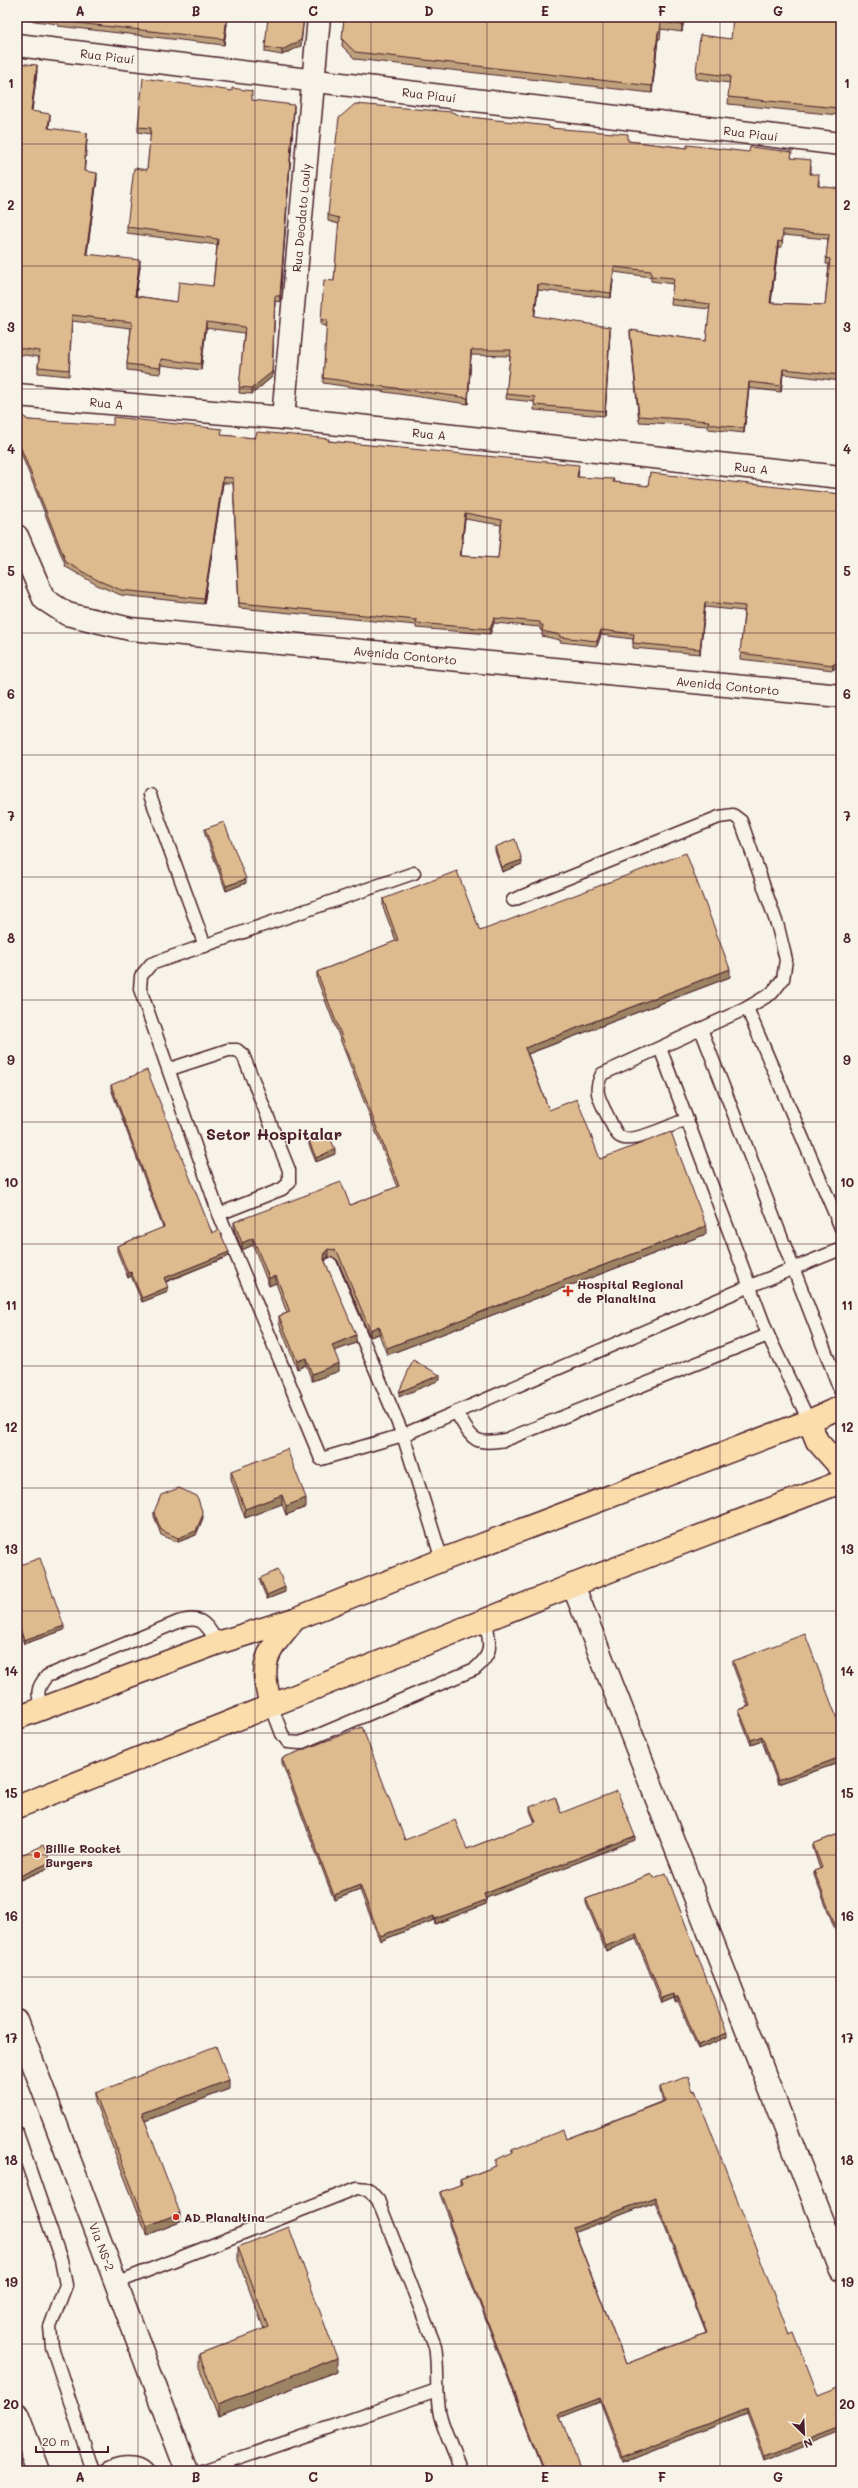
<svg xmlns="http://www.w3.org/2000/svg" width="858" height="2488" viewBox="0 0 858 2488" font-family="Mali,sans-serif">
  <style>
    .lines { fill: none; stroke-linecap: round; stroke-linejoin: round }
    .service-casing { stroke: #4a1f2b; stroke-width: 15 }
    .minor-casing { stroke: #4a1f2b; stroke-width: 25 }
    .tertiary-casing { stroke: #4a1f2b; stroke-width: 25 }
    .primary-casing { stroke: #4a1f2b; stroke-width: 25 }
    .service { stroke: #f7f3e8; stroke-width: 12 }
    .minor { stroke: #f7f3e8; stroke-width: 22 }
    .tertiary { stroke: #f7f3e8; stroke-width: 22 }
    .primary { stroke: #fbddab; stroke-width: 22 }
    .wall { fill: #bea17b; stroke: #4a1f2b; fill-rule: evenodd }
    .shaded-wall { fill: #9b8364; stroke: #4a1f2b }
    .building { fill: #ddbb8f; stroke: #4a1f2b; fill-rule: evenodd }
    .grid { fill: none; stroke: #4a1f2b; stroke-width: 1; stroke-opacity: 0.55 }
    .poi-dot { fill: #c8321e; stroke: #f7f3e8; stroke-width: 1.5 }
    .labels { text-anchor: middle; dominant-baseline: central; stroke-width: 3; stroke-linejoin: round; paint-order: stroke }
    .street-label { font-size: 12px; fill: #4a1f2b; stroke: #f7f3e8 }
    .poi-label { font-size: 12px; font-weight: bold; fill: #4a1f2b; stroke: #f7f3e8; text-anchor: start }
    .district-label { font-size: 16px; font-weight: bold; fill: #4a1f2b; stroke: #f7f3e8 }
    .neatline { fill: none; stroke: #4a1f2b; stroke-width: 1.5 }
    .grid-label { font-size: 13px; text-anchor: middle; font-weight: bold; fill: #4a1f2b }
  </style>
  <rect width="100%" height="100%" fill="#f7f3e8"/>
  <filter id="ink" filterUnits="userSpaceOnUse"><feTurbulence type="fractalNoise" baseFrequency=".025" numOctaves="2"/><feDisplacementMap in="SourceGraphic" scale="8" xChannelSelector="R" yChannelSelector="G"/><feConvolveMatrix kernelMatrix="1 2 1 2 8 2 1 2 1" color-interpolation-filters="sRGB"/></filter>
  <g filter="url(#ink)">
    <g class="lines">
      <defs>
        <g id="service">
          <path d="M150 795 205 946"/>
          <path d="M513 900 719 817 733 815 741 821 778 927 786 960 783 979 772 993 747 1008 602 1074C594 1090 598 1096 605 1111 609 1118 613 1129 618 1135 628 1147 674 1124 687 1119"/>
          <path d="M747 1008 841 1228"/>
          <path d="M701 1029 841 1392"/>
          <path d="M660 1048 768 1335 809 1421"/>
          <path d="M170 1069 228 1050H237L243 1055 289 1170V1183L282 1189 219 1214 140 989 141 976 151 964 414 873"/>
          <path d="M219 1214 321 1459 403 1435 750 1286 841 1249"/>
          <path d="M331 1264 403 1435 442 1560"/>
          <path d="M456 1412C472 1438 472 1446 505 1440L768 1335"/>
          <path d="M271 1705 282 1734 288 1742 300 1743 475 1669C495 1652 489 1643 486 1620"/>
          <path d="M42 1709C37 1694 36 1688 47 1676L178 1622C203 1614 206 1625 218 1643"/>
          <path d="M17 2133 61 2260 66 2285 50 2327 52 2347 93 2471"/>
          <path d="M116 2283 357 2188 368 2189 378 2200 435 2346C439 2369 435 2393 440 2415 445 2434 455 2453 461 2471"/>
          <path d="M223 2464 437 2390"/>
          <path d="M105 2471C115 2464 136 2460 146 2471"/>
          <path d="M202 2471 223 2464 225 2471"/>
        </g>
        <g id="minor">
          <path id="s1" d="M17 45 841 144"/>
          <path id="s2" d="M17 395 283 418 841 477"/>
          <path id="s3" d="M283 418 319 17"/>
          <path id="s4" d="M17 536 44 599 67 614 130 629 841 696"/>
          <path d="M573 1585 841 2270"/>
        </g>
        <g id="tertiary">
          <path id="s5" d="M17 2021 187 2471"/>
          <path d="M17 2414 39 2471"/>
        </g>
        <g id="primary">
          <path d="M809 1421 817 1441 841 1468"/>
          <path d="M271 1705C258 1661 267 1652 295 1619"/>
          <path d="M17 1718 218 1643 295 1619 442 1560 809 1421 841 1407"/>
          <path d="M17 1807 573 1585 841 1482"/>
        </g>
      </defs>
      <!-- service casing -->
      <use href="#service" class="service-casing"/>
      <!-- minor casing -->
      <use href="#minor" class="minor-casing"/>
      <!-- tertiary casing -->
      <use href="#tertiary" class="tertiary-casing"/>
      <!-- primary casing -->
      <use href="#primary" class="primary-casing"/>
      <!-- service -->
      <use href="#service" class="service"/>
      <!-- minor -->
      <use href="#minor" class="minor"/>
      <!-- tertiary -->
      <use href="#tertiary" class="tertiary"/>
      <!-- primary -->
      <use href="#primary" class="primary"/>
    </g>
    <!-- wall -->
    <g class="wall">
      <path d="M27 17H228L224 45 58 26V24L27 20Z"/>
      <path d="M344 17H684L682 32 661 29 660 39H658L652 93 355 59 342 46Z"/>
      <path d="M841 17V105H839L838 115 728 104 730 83 696 79V72L731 39Z"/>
      <path d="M301 46 282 55 265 52V47Z"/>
      <path d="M17 63 37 71 32 111 50 119 49 128 87 139 84 171 97 179 87 254 140 266 136 296 177 302 213 286 217 245 127 233V227L147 170 151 134 138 132V127L252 100 294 111 280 302 275 301 272 377 252 394 239 393 244 333 206 328 201 370 161 365 160 374 127 370V364L131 328 72 321 69 376 38 373V367L39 357 17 354Z"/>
      <path d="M461 116 549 128 628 141 687 148 792 158 811 166V174L819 180V187L841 189V381L783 374 781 392 749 388 744 433 708 429V426L639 422 630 335V330L706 341 710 309 671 305 673 284 651 281V277L614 272 611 298 538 290 534 316 610 333 605 416 534 410 535 402 506 399 510 356 471 355 468 404 323 383 327 326 321 325V320L334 281 339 224 328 221V215ZM783 235 828 239 826 264H829L825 305 771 303 778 247H782Z"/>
      <path d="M17 412 28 420 255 438 329 441 579 470 578 477 614 482 648 486 841 494 833 670 740 659 744 611 705 607 700 654 633 648V639L601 635 597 646 560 642V640L542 636V630H540V627L494 623 490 634 416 628V625L239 608 233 483H223L204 604 121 595 97 585 66 567 17 443ZM465 519 501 525 498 558 461 556Z"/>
      <path d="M205 829 246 883 226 891 205 834Z"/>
      <path d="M495 847 522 864 502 872 495 851Z"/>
      <path d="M383 899 480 931 730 977 528 1054 549 1110 600 1159 706 1234 387 1355 379 1334 370 1337 338 1261 335 1258 328 1257 325 1260V1261L356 1343 334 1351 339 1371 312 1381 306 1365 297 1369 279 1323V1316L287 1313 276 1283 269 1286 253 1245 242 1250 234 1229V1222L350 1205 397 1187 317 979V972L396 941 383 907Z"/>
      <path d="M111 1085 229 1256 166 1282 168 1292 142 1302 131 1276 128 1278 117 1251V1246L163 1228 111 1089Z"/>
      <path d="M309 1141 335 1154 316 1162 309 1145Z"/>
      <path d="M231 1471 306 1507 286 1515 282 1504 245 1518 231 1479Z"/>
      <path d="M154 1512 203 1518 196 1535 178 1542 161 1535 154 1516Z"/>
      <path d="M17 1566 64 1630 24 1644 17 1625Z"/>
      <path d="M260 1578 285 1592 267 1599 260 1582Z"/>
      <path d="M733 1661 841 1729V1762L778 1784 762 1741 751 1745 739 1714V1710L748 1706 733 1666Z"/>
      <path d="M282 1758 405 1840 467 1849 535 1823 530 1811V1807L561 1813 635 1840 486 1898V1904L435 1924 434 1920 380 1941 360 1890 334 1900 282 1763Z"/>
      <path d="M841 1833V1945L814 1875V1871L820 1869 813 1848V1844Z"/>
      <path d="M17 1857 51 1867 20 1880 17 1873Z"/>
      <path d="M652 1874 727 2037 698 2049 678 2001 675 2002 674 1998 662 2003 636 1939 606 1951 586 1903V1899Z"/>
      <path d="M660 2087 789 2334 765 2461 747 2413 623 2462 600 2402 560 2417 580 2471H544L449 2225V2221L450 2220 441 2197V2192L460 2185V2180L496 2166 512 2153V2150L566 2139 663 2101 660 2092ZM655 2202 706 2333 626 2364 575 2232Z"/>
      <path d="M229 2089 145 2121 180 2222 147 2235 95 2102V2093Z"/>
      <path d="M238 2247 337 2371 218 2417 199 2367V2354L264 2329 238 2260Z"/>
    </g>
    <!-- shaded-wall -->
    <g class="shaded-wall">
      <path d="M227 17H228L224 45V39Z"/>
      <path d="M304 17 301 46 282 55V50Z"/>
      <path d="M683 17H684L682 32V25Z"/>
      <path d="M658 32V39L652 93V86Z"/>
      <path d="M37 65V71L31 116V111Z"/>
      <path d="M839 98V105L838 115V108Z"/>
      <path d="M294 105V111L280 302V296Z"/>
      <path d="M50 114V119L48 134V128Z"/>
      <path d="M87 133V139L84 177V171Z"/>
      <path d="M97 173V179L86 260V254Z"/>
      <path d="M778 241V247L770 309V303Z"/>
      <path d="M140 260V266L135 302V296Z"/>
      <path d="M614 267V272L611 298V293Z"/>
      <path d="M538 284V290L534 321V316Z"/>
      <path d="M275 301 272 377 252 394V388Z"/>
      <path d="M206 322V328L201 370V364Z"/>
      <path d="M610 327V333L605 416V411Z"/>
      <path d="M471 350V355L468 404V398Z"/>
      <path d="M783 369V374L781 392V386Z"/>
      <path d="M749 382V388L744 433V428Z"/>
      <path d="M223 477V483L204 604V599Z"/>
      <path d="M465 513V519L460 561V556Z"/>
      <path d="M705 602V607L700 654V649Z"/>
      <path d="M494 618V623L490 634V629Z"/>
      <path d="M601 630V635L597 646V641Z"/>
      <path d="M841 659V664L833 670V665Z"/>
      <path d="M522 860V864L502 872V867Z"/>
      <path d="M246 879V883L226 891V886Z"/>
      <path d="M730 969V977L525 1055V1048Z"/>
      <path d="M335 1149V1154L316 1162V1158Z"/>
      <path d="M706 1226V1234L387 1355V1348Z"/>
      <path d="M253 1238V1245L242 1250V1243Z"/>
      <path d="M328 1249V1257L325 1260 324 1267 325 1252Z"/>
      <path d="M229 1252V1256L164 1282V1278Z"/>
      <path d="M131 1272V1276L128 1278V1273Z"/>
      <path d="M276 1276V1283L269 1286V1278Z"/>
      <path d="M168 1287V1292L142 1302V1298Z"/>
      <path d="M379 1326V1334L370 1337V1330Z"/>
      <path d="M356 1335V1343L332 1352V1345Z"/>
      <path d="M306 1358V1365L297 1369V1361Z"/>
      <path d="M339 1363V1371L312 1381V1374Z"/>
      <path d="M440 1375V1380L399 1397V1392Z"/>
      <path d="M282 1495V1504L245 1518V1509Z"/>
      <path d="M306 1498V1507L286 1515V1506Z"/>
      <path d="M203 1514V1518L196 1535 178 1542V1538Z"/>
      <path d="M285 1587V1592L267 1599V1595Z"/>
      <path d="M64 1626V1630L24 1644V1640Z"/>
      <path d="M762 1736V1741L751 1745V1740Z"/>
      <path d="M841 1757V1762L778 1784V1780Z"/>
      <path d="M635 1836V1840L484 1899V1894Z"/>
      <path d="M51 1862V1867L20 1880V1876Z"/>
      <path d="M360 1885V1890L334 1900V1895Z"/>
      <path d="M486 1900V1904L435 1924V1919Z"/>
      <path d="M434 1916V1920L380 1941V1936Z"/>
      <path d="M636 1934V1939L606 1951V1946Z"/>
      <path d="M674 1994V1998L662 2003V1998Z"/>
      <path d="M678 1996V2001L675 2002V1998Z"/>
      <path d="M727 2033V2037L698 2049V2045Z"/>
      <path d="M229 2080V2089L142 2122V2113Z"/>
      <path d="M655 2197V2202L573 2233V2228Z"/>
      <path d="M180 2213V2222L147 2235V2226Z"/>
      <path d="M337 2358V2371L218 2417V2404Z"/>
      <path d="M600 2398V2402L559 2418V2414Z"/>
      <path d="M747 2408V2413L623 2462V2457Z"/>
      <path d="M841 2427V2431L765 2461V2456Z"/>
      <path d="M580 2468V2471H573Z"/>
    </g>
    <!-- building -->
    <g class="building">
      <path d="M51 17H227L224 39 58 21 59 18Z"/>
      <path d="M268 17H304L301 40 282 50 265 47Z"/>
      <path d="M344 17H683L682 25 661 22 660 32H658L652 86 355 52 342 39Z"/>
      <path d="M733 17H841V99L839 98 838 108 728 97 730 76 696 72 700 35 731 39Z"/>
      <path d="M17 63 37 65 31 111 50 114 48 128 87 133 84 171 97 173 86 254 140 260 135 296 177 302 179 282 213 286 218 239 127 227 134 168 147 170 151 128 138 127 143 78 232 91V88L252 91V100L294 105 280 296H275L272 372 252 388 239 387 245 327 206 322 201 364 161 359 160 368 127 364 132 322 72 315 69 370 38 367 40 351 17 348V247L19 246 17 240Z"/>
      <path d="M355 104 452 112 461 116 549 126V128L628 134V141L687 148V145L749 152 750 147 792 152 791 158 811 160 810 174H819L818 186 841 189V375L783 369 781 386 749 382 744 428 708 424 709 421 639 416 630 330 706 341 710 304 671 299 674 278 651 276V271L614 267 611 293 538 284 534 316 610 327 605 411 534 405 535 397 506 394 511 350H471L468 398 323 378 327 320H321L324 280 334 281 339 218 328 215 332 173 339 118ZM783 230 829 234 826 258 830 259 825 305 770 303 778 241 782 242Z"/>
      <path d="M17 412 28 420 113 425V417L222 429 221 435 255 438 257 432 293 435 329 439 328 441 579 465 577 477 614 479 613 482 648 486 650 473 841 494V659L833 665 740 653 745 606 705 602 700 649 633 643 634 634 601 630 597 641 560 637V635L542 631 543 625H540V622L494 618 490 629 416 623 417 620 239 603 233 478 223 477 204 599 121 590 97 580 66 562 17 438ZM465 513 502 520 498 558 460 556Z"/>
      <path d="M224 822 246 879 226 886 205 829Z"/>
      <path d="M515 839 522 860 502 867 495 847Z"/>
      <path d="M686 853 730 969 525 1048 549 1110 577 1099 600 1159 671 1132 706 1226 387 1348 379 1326 370 1330 338 1253 335 1250 328 1249 325 1252 324 1259 356 1335 332 1345 339 1363 312 1374 306 1358 297 1361 279 1316 290 1312 276 1276 269 1278 253 1238 242 1243 234 1222 341 1182 350 1205 399 1186 317 972 398 940 383 899 457 871 480 931Z"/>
      <path d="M147 1070 212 1233 219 1230 229 1252 164 1278 168 1287 142 1298 131 1272 128 1273 117 1246 164 1227 111 1085Z"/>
      <path d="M328 1133 335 1149 316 1158 309 1141Z"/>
      <path d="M413 1360 440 1375 399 1392Z"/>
      <path d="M287 1449 306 1498 286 1506 282 1495 245 1509 231 1471Z"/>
      <path d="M179 1488 197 1496 203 1514 196 1531 178 1538 161 1530 154 1512 161 1495Z"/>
      <path d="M40 1558 64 1626 24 1640 17 1620V1566Z"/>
      <path d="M278 1570 285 1587 267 1595 260 1578Z"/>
      <path d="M805 1634 841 1729V1757L778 1780 762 1736 751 1740 739 1710 750 1706 733 1661Z"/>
      <path d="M362 1727 405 1840 455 1820 467 1849 536 1822 530 1807 555 1797 561 1813 617 1791 635 1836 484 1894 486 1900 435 1919 434 1916 380 1936 360 1885 334 1895 282 1758Z"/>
      <path d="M841 1833V1940L814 1871 822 1868 813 1844Z"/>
      <path d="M43 1845 51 1862 20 1876 17 1869V1857Z"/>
      <path d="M666 1873 727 2033 698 2045 678 1996 675 1998 674 1994 662 1998 636 1934 606 1946 586 1899 652 1874 654 1878Z"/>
      <path d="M216 2046 229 2080 142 2113 180 2213 147 2226 95 2093Z"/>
      <path d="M688 2076 693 2091 695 2090 789 2334 794 2332 818 2395 841 2386V2427L765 2456 747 2408 623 2457 600 2398 559 2414 580 2468 573 2471H545L449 2221 452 2220 441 2192 462 2184 460 2180 496 2166V2160L512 2152V2150L563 2130 566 2139 665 2101 660 2087ZM655 2197 707 2333 626 2364 573 2228Z"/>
      <path d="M289 2227 337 2358 218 2404 199 2354 268 2327 238 2247Z"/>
    </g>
  </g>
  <!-- grid -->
  <path class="grid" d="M138 17V2471M255 17V2471M371 17V2471M487 17V2471M603 17V2471M720 17V2471M17 144H841M17 266H841M17 389H841M17 511H841M17 633H841M17 755H841M17 877H841M17 1000H841M17 1122H841M17 1244H841M17 1366H841M17 1488H841M17 1611H841M17 1733H841M17 1855H841M17 1977H841M17 2099H841M17 2222H841M17 2344H841"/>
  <!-- markers -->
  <g class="poi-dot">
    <path d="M566 1285h4v4h4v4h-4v4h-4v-4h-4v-4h4z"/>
    <circle cx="37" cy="1855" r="4"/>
    <circle cx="176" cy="2217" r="4"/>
  </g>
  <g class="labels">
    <!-- street labels -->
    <g class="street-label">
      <text stroke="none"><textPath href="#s1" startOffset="91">Rua Piauí</textPath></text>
      <text stroke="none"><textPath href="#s1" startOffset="415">Rua Piauí</textPath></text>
      <text stroke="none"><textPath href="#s1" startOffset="739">Rua Piauí</textPath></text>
      <text stroke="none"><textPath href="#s3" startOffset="201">Rua Deodato Louly</textPath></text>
      <text stroke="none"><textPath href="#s2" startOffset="90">Rua A</textPath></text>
      <text stroke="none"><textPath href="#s2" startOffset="414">Rua A</textPath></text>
      <text stroke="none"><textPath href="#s2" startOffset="738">Rua A</textPath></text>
      <text stroke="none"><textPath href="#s4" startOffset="437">Avenida Contorto</textPath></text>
      <text stroke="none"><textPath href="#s4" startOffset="761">Avenida Contorto</textPath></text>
      <text stroke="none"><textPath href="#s5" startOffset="241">Via NS-2</textPath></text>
    </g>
    <!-- poi labels -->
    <g class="poi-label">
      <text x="577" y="1284">Hospital Regional<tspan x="577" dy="14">de Planaltina</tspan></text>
      <text x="45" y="1848">Billie Rocket<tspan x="45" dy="14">Burgers</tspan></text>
      <text x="184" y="2217">AD Planaltina</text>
    </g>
    <!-- district labels -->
    <g class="district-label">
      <text x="274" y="1133">Setor Hospitalar</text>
    </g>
  </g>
  <!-- margin -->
  <rect width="858" height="2488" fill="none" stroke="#f7f3e8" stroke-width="44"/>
  <!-- north arrow -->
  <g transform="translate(804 2434) rotate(156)" stroke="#f7f3e8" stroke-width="3" paint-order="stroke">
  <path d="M0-3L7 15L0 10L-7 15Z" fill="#4a1f2b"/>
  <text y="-6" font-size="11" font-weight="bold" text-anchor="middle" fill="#4a1f2b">N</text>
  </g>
  <!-- scale -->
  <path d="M36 2446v6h72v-6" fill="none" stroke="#4a1f2b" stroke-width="2"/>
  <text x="42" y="2446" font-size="12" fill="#4a1f2b" stroke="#f7f3e8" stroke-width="3" paint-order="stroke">20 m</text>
  <rect x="22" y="22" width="814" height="2444" class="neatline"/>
  <g class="grid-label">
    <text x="80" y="16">A</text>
    <text x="196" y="16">B</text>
    <text x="313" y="16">C</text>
    <text x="429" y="16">D</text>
    <text x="545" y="16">E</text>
    <text x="662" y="16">F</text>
    <text x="778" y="16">G</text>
    <text x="11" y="88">1</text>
    <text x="847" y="88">1</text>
    <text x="11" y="210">2</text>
    <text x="847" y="210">2</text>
    <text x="11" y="332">3</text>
    <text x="847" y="332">3</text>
    <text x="11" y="454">4</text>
    <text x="847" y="454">4</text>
    <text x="11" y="576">5</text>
    <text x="847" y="576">5</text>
    <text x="11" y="699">6</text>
    <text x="847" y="699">6</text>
    <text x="11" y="821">7</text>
    <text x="847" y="821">7</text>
    <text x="11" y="943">8</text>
    <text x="847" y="943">8</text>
    <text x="11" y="1065">9</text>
    <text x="847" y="1065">9</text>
    <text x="11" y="1187">10</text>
    <text x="847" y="1187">10</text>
    <text x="11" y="1310">11</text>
    <text x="847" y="1310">11</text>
    <text x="11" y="1432">12</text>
    <text x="847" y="1432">12</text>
    <text x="11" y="1554">13</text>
    <text x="847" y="1554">13</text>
    <text x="11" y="1676">14</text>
    <text x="847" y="1676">14</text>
    <text x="11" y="1798">15</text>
    <text x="847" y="1798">15</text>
    <text x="11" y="1921">16</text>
    <text x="847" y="1921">16</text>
    <text x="11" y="2043">17</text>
    <text x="847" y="2043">17</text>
    <text x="11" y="2165">18</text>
    <text x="847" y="2165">18</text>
    <text x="11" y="2287">19</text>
    <text x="847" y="2287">19</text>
    <text x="11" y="2409">20</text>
    <text x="847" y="2409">20</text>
    <text x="80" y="2482">A</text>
    <text x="196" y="2482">B</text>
    <text x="313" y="2482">C</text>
    <text x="429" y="2482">D</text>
    <text x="545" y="2482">E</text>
    <text x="662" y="2482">F</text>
    <text x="778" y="2482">G</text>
  </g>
</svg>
